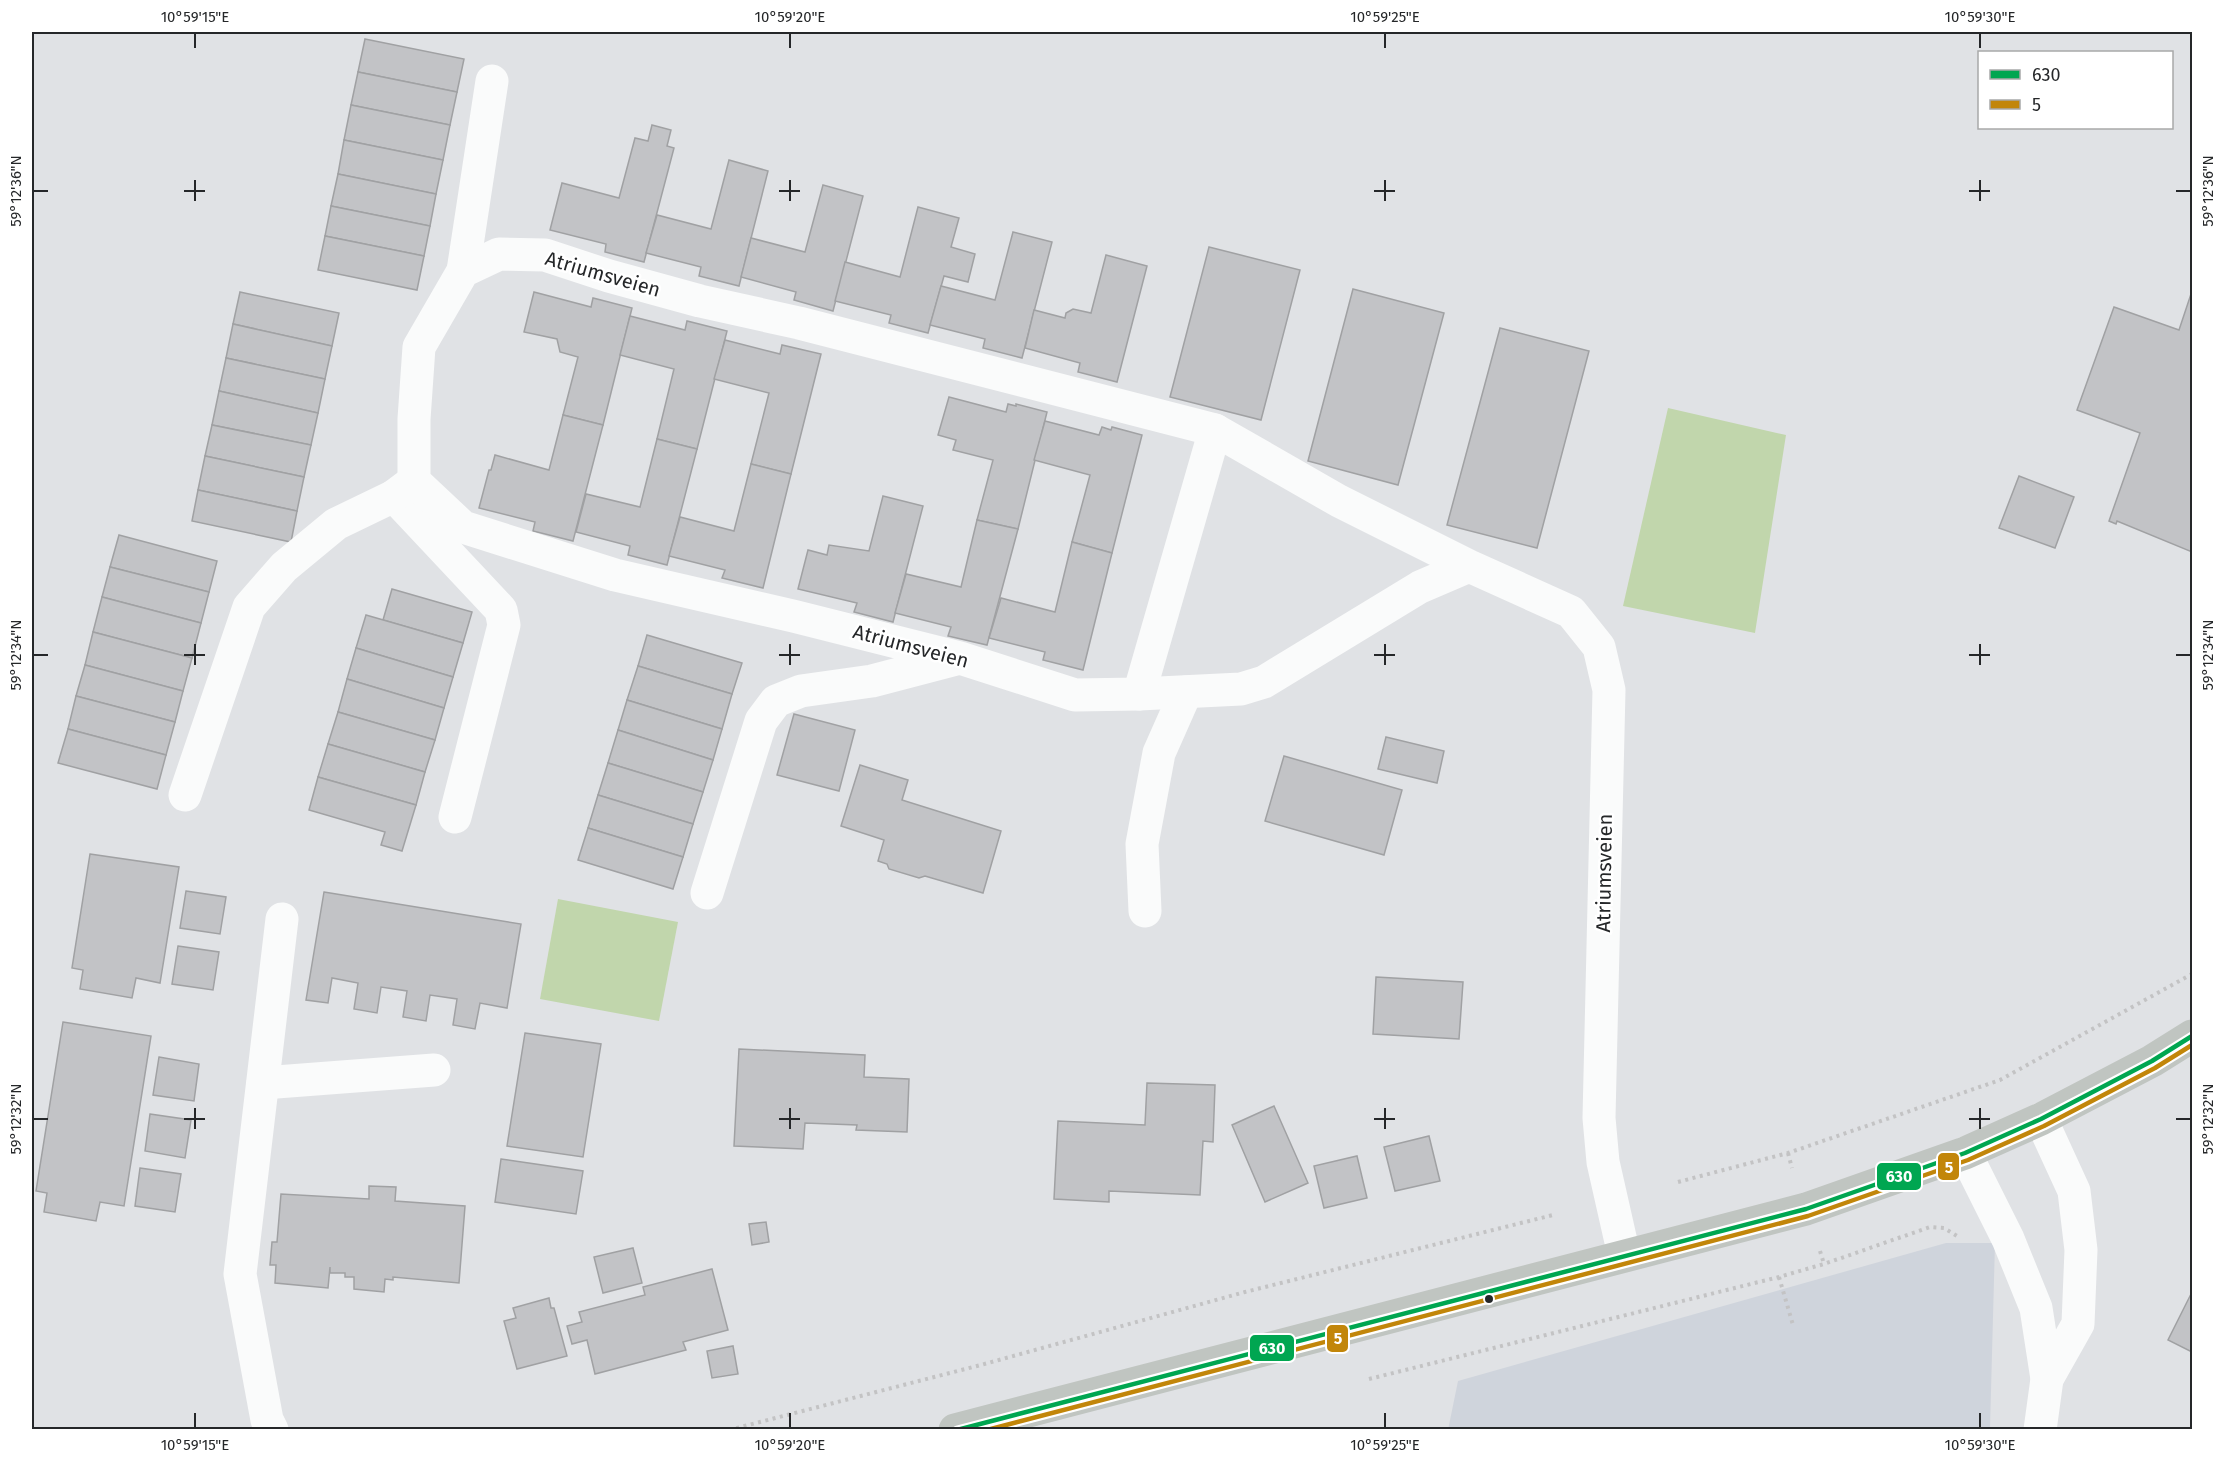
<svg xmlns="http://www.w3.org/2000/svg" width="2224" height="1461" viewBox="0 0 2224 1461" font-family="'Fira Sans',sans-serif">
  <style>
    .built { fill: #cfd4dc }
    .green { fill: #c1d6ac }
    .building { fill: #c2c3c6; stroke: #a0a1a3; stroke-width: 1.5 }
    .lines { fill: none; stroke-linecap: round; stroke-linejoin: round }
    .path { stroke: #c3c3c4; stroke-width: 4; stroke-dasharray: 3 4.5; stroke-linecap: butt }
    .minor { stroke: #fafbfb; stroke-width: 33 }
    .major { stroke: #c0c5c1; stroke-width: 33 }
    .bus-1-casing { stroke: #fff; stroke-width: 9 }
    .bus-2-casing { stroke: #fff; stroke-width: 9 }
    .bus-1 { stroke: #00a651; stroke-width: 4.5 }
    .bus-2 { stroke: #c2860a; stroke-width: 4.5 }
    .ticks { fill: none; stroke: #252729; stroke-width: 2 }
    .bus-dot { fill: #252729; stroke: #fff; stroke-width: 2 }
    .labels { text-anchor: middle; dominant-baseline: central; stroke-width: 5; stroke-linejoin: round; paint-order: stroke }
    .street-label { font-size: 20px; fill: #252729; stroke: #fff }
    .line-badge { stroke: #fff; stroke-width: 2 }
    .badge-label { font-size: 16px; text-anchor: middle; font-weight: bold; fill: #fff }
    .neatline { fill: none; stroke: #252729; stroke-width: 2 }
    .ticks-label { font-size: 15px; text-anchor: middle; fill: #252729 }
  </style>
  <rect width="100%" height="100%" fill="#e0e2e5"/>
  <!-- built -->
  <path class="built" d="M1946 1243H1995L1990 1429 1448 1430 1458 1381Z"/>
  <!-- green -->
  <g class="green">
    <path d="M1668 408 1786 435 1755 633 1623 606Z"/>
    <path d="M558 899 678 922 659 1021 540 999Z"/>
  </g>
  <!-- building -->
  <g class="building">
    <path d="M365 39 464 59 457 92 358 72Z"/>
    <path d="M358 72 457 92 450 125 351 105Z"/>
    <path d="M351 105 450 125 443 160 344 140Z"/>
    <path d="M652 125 671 130 667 146 674 148 644 262 605 252 606 244 550 230 562 183 619 198 635 138 648 141Z"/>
    <path d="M344 140 443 160 436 194 338 174Z"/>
    <path d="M729 160 768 171 739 286 699 276 701 267 646 253 657 215 711 229Z"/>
    <path d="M338 174 436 194 430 226 331 206Z"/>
    <path d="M823 185 863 196 833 311 794 300 796 292 741 277 751 238 805 252Z"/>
    <path d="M331 206 430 226 424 256 325 236Z"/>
    <path d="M918 207 959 218 951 247 975 254 968 282 944 276 928 333 889 323 891 315 835 301 845 262 900 277Z"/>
    <path d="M1013 232 1052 242 1022 358 983 348 985 339 930 325 941 286 995 300Z"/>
    <path d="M325 236 424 256 417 290 318 270Z"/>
    <path d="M1209 247 1300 270 1261 420 1170 397Z"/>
    <path d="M1106 255 1147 266 1117 382 1078 372 1080 363 1025 348 1034 310 1065 318 1066 313 1073 309 1091 313Z"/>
    <path d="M1353 289 1444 313 1398 485 1308 461Z"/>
    <path d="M2192 291V552L2117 521 2116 524 2109 521 2140 433 2077 410 2114 307 2179 330Z"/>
    <path d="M240 292 339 313 332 346 233 324Z"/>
    <path d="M534 292 591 307 593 298 632 308 603 425 563 415 578 357 560 352 557 339 524 332Z"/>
    <path d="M630 316 685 330 687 321 727 331 697 449 657 439 674 369 620 355Z"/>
    <path d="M233 324 332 346 325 379 226 358Z"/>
    <path d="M1500 328 1589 351 1537 548 1447 525Z"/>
    <path d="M725 340 780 354 782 345 821 354 791 474 751 464 769 393 714 379Z"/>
    <path d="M226 358 325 379 318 413 219 391Z"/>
    <path d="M219 391 318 413 311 445 212 425Z"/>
    <path d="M949 397 1006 412 1008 404 1016 406V404L1047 412 1018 529 977 520 993 460 953 450 956 440 938 435Z"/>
    <path d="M563 415 603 425 573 541 533 531 535 522 479 508 489 470H491L495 455 549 470Z"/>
    <path d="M1045 421 1099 435 1102 427 1111 430 1112 427 1142 435 1112 553 1072 542 1090 475 1034 460Z"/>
    <path d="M212 425 311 445 304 477 205 456Z"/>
    <path d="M657 439 697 449 667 565 628 555 630 546 576 532 586 494 640 507Z"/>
    <path d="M205 456 304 477 297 511 198 490Z"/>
    <path d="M751 464 791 474 763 588 722 578 725 570 669 556 680 517 734 531Z"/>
    <path d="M2019 476 2074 497 2055 548 1999 528Z"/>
    <path d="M198 490 297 511 291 542 192 521Z"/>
    <path d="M883 496 923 506 893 622 854 612 857 603 798 589 808 550 827 555 829 545 869 551Z"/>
    <path d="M977 520 1018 529 987 645 948 636 951 627 895 613 906 574 961 587Z"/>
    <path d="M119 535 217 561 209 592 110 567Z"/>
    <path d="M1072 542 1112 553 1083 670 1043 660 1045 652 989 638 1001 598 1055 612Z"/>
    <path d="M110 567 209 592 201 623 102 597Z"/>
    <path d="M392 589 472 612 463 643 383 620Z"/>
    <path d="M102 597 201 623 192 658 93 632Z"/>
    <path d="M366 615 463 643 453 677 356 648Z"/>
    <path d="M93 632 192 658 183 691 85 665Z"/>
    <path d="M647 635 742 663 732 694 638 666Z"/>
    <path d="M356 648 453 677 444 708 347 679Z"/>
    <path d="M85 665 183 691 175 722 76 696Z"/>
    <path d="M638 666 732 694 722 729 627 700Z"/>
    <path d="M347 679 444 708 435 740 338 712Z"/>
    <path d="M76 696 175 722 166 755 68 729Z"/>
    <path d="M627 700 722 729 713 760 618 730Z"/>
    <path d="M338 712 435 740 425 772 328 744Z"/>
    <path d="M794 714 855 730 839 791 777 775Z"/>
    <path d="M68 729 166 755 157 789 58 763Z"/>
    <path d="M618 730 713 760 703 792 608 763Z"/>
    <path d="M1386 737 1444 751 1437 783 1378 769Z"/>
    <path d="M328 744 425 772 416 805 318 777Z"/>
    <path d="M1284 756 1402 790 1384 855 1265 821Z"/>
    <path d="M608 763 703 792 693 824 598 795Z"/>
    <path d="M860 765 908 780 902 800 1001 831 983 893 925 876 919 878 889 869 887 864 878 861 884 840 841 826Z"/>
    <path d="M318 777 416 805 402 851 381 845 385 832 309 810Z"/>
    <path d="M598 795 693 824 683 857 588 828Z"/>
    <path d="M588 828 683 857 673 889 578 860Z"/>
    <path d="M90 854 179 867 160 983 136 978 132 998 80 989 83 970 72 968Z"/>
    <path d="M186 891 226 897 220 934 180 928Z"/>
    <path d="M324 892 521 924 507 1008 480 1003 475 1029 453 1025 457 999 430 995 426 1021 403 1017 407 991 381 987 377 1013 354 1009 358 983 332 978 328 1003 306 1000Z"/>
    <path d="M178 946 219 952 213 990 172 984Z"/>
    <path d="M1376 977 1463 982 1459 1039 1373 1034Z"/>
    <path d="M63 1022 151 1036 124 1206 100 1202 96 1221 44 1212 47 1193 36 1191Z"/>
    <path d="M525 1033 601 1044 583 1157 507 1146Z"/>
    <path d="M739 1049 865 1055 864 1077 909 1079 907 1132 856 1130 857 1125 805 1123 803 1149 734 1146Z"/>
    <path d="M159 1057 199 1064 194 1101 153 1095Z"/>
    <path d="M1147 1083 1215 1085 1213 1142 1203 1141 1200 1195 1109 1191V1202L1054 1199 1058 1121 1145 1125Z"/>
    <path d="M1274 1106 1308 1183 1265 1202 1232 1125Z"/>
    <path d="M150 1114 191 1120 185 1158 145 1151Z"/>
    <path d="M1429 1136 1440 1181 1395 1191 1384 1147Z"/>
    <path d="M1357 1156 1367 1198 1324 1208 1314 1166Z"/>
    <path d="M501 1159 583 1171 576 1214 495 1202Z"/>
    <path d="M140 1168 181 1174 175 1212 135 1206Z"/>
    <path d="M369 1186 396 1187 395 1201 465 1206 459 1283 393 1277V1280L385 1279 384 1292 354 1289V1277H345V1273H330V1267L328 1288 275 1283 276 1265H270L272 1242H277L281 1194 369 1199Z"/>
    <path d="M766 1222 769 1242 752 1245 749 1224Z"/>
    <path d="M633 1248 642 1283 603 1293 594 1257Z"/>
    <path d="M712 1269 728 1330 683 1342 686 1350 595 1374 587 1340 572 1344 567 1326 582 1322 579 1312 645 1295 643 1287Z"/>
    <path d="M2192 1292V1352L2168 1340Z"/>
    <path d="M549 1298 551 1308H554L567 1356 517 1369 504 1321 516 1318 513 1308Z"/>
    <path d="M733 1346 738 1374 712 1378 707 1351Z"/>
  </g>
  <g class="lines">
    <!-- path -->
    <g class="path">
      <path d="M1788 1153 1792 1168"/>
      <path d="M1678 1182 1788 1153 2000 1080 2192 974"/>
      <path d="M1820 1251 1824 1264"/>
      <path d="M1779 1277 1793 1325"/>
      <path d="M1369 1379 1779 1277 1824 1264 1930 1227 1944 1228 1957 1236"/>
      <path d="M729 1430 977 1366 1245 1292 1553 1215"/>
    </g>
    <!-- minor -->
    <g class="minor">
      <path d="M463 271 492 81"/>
      <path d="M414 481 394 496 501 610 504 625 455 817"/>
      <path d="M1469 566 1339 501 1215 430 799 323 700 301 609 276 545 255 499 254 463 271 419 347 414 419V481L463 527 615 575 793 616 960 658 1075 695 1139 694 1241 689 1264 682 1420 587 1469 566 1571 612 1599 647 1609 690 1599 1118 1603 1162 1624 1255"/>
      <path d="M1139 694 1215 430"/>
      <path d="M185 795 249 607 284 567 336 524 394 496"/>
      <path d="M707 893 761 721 776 701 801 691 872 681 956 659"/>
      <path d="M1145 911 1142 844 1159 753 1186 692"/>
      <path d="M263 1083 434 1070"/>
      <path d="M2041 1119 2074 1191 2081 1250 2078 1324 2047 1379"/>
      <path d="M1965 1153 2008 1239 2036 1308 2047 1379 2040 1430"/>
      <path d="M272 1430 267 1420 240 1274 282 919"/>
    </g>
    <!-- major -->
    <path class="major" d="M955 1430 1806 1209 1965 1153 2041 1119 2152 1061 2192 1036"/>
    <defs>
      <path id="bus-1" d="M957 1430 1806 1209 1965 1153 2041 1119 2152 1061 2192 1036"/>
      <path id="bus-2" d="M987 1430 1808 1216 1968 1160 2044 1126 2155 1068 2192 1045"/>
    </defs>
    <!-- bus-1 casing -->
    <use href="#bus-1" class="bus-1-casing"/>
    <!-- bus-2 casing -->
    <use href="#bus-2" class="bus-2-casing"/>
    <!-- bus-1 -->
    <use href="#bus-1" class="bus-1"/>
    <!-- bus-2 -->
    <use href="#bus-2" class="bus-2"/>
  </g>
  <!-- ticks -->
  <path class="ticks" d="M195 33V48M790 33V48M1385 33V48M1980 33V48M195 180V201M790 180V201M1385 180V201M1980 180V201M33 191H48M184 191H205M779 191H800M1374 191H1395M1969 191H1990M2176 191H2191M195 644V665M790 644V665M1385 644V665M1980 644V665M33 655H48M184 655H205M779 655H800M1374 655H1395M1969 655H1990M2176 655H2191M195 1108V1129M790 1108V1129M1385 1108V1129M1980 1108V1129M33 1119H48M184 1119H205M779 1119H800M1374 1119H1395M1969 1119H1990M2176 1119H2191M195 1413V1428M790 1413V1428M1385 1413V1428M1980 1413V1428"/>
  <!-- markers -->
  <circle class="bus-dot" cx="1489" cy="1299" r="5"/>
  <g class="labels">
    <!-- street labels -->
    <g class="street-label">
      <text transform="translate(603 274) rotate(16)">Atriumsveien</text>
      <text transform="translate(911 646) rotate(15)">Atriumsveien</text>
      <text transform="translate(1604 873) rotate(-89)">Atriumsveien</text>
    </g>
  </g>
  <g class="line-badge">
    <rect x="1937" y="1152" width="23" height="29" rx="6" fill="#c2860a"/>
    <rect x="1876" y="1162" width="46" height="29" rx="6" fill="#00a651"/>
    <rect x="1326" y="1324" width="23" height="29" rx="6" fill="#c2860a"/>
    <rect x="1249" y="1334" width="46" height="28" rx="6" fill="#00a651"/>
  </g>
  <g class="badge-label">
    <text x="1949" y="1173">5</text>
    <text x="1899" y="1182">630</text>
    <text x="1338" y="1344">5</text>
    <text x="1272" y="1354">630</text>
  </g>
  <!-- border -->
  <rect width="2224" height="1461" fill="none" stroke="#ffffff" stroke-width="66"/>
  <!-- legend -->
  <rect x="1978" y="51" width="195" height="78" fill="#ffffff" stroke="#a8a9a9" stroke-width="1.5"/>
  <rect x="1990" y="70" width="30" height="9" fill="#00a651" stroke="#a8a9a9" stroke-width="1.5"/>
  <text x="2032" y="81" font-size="18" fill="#252729">630</text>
  <rect x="1990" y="100" width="30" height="9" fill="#c2860a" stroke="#a8a9a9" stroke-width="1.5"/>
  <text x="2032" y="111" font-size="18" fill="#252729">5</text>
  <rect x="33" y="33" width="2158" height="1395" class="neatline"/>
  <g class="ticks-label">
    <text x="195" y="22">10°59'15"E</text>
    <text x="790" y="22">10°59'20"E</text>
    <text x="1385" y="22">10°59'25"E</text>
    <text x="1980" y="22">10°59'30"E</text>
    <text transform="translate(16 191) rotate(-90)" y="5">59°12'36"N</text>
    <text transform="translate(2208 191) rotate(-90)" y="5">59°12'36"N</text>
    <text transform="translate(16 655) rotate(-90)" y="5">59°12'34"N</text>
    <text transform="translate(2208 655) rotate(-90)" y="5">59°12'34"N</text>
    <text transform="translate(16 1119) rotate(-90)" y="5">59°12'32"N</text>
    <text transform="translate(2208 1119) rotate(-90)" y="5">59°12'32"N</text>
    <text x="195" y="1450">10°59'15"E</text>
    <text x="790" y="1450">10°59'20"E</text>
    <text x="1385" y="1450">10°59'25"E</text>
    <text x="1980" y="1450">10°59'30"E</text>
  </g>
</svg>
